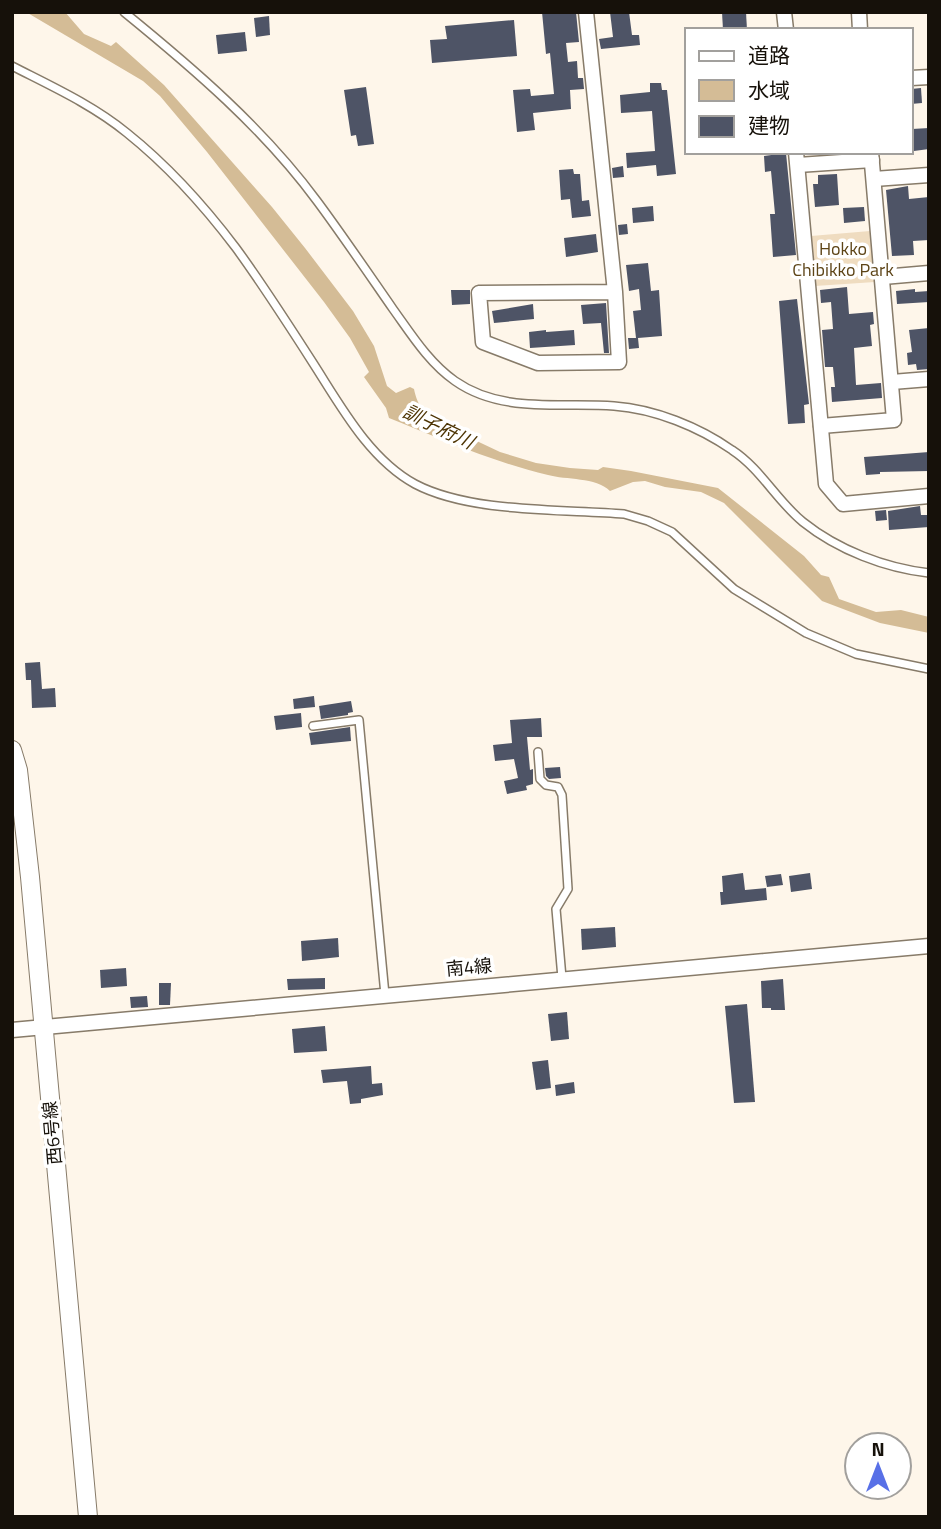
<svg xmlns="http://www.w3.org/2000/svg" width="941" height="1529" viewBox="0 0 941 1529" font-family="'Titillium Web','Noto Sans JP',sans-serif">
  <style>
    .green { fill: #efdcc0 }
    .water { fill: #d4bc96 }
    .building { fill: #4e5466 }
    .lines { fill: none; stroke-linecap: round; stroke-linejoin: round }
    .service-casing { stroke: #877b69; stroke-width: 10 }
    .minor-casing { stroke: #877b69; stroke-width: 17 }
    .tertiary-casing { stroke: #877b69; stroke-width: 20 }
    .service { stroke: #fff; stroke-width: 7 }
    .minor { stroke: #fff; stroke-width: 14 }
    .tertiary { stroke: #fff; stroke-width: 18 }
    .labels { text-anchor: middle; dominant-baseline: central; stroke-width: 7; stroke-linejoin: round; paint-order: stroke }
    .park-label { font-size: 18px; fill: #5d4417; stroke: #fff }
    .street-label { font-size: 18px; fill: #16110a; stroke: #fff }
    .water-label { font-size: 19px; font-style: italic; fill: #4e3504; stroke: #fff }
  </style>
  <rect width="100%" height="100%" fill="#fef6ea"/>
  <!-- green -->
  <path class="green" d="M870 231 875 282 815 286 811 236Z"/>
  <!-- water -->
  <path class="water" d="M26 12H65L84 34 111 46 116 42 164 85 272 207 305 248 353 311 374 346 387 386 396 393 410 387 414 389C417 405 428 424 445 426L500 452 536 463 570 468 598 470 603 467 631 471 718 488 804 556 821 575 829 577 839 599 876 612 901 610 929 617V633L880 623 822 601 724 503 701 492 665 487 645 481 633 482 610 491C596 477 566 480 548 475 493 462 441 439 389 418L386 408 364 377 369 372 350 338 324 302 207 152 160 96 143 81Z"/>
  <!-- building -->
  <g class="building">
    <path d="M542 12H576L579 42 566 43 568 62 577 61 578 78H583L584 89 570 90 571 109 533 113 535 130 517 132 513 90 530 89 531 96 554 94 550 53 546 54Z"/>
    <path d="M610 12H629L632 35H639L640 45 601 49 599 39 613 37Z"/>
    <path d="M722 12H746L747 30H723Z"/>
    <path d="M269 16 270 35 256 37 254 18Z"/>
    <path d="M514 20 517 56 432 63 430 40 447 39 445 26Z"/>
    <path d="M245 32 247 51 218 54 216 35Z"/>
    <path d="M650 83H661L662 90H667L676 174 657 176 656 165 627 168 626 153 655 151 652 111 621 113 620 95 650 92Z"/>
    <path d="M366 87 374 144 358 146 356 135 351 136 344 90Z"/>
    <path d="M921 88 922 103 911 104V89Z"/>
    <path d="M929 128V149L914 151 912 129Z"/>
    <path d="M786 153 796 255 773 257 770 214H775L771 171 765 172 764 156Z"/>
    <path d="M623 166 624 177 613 178 612 168Z"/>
    <path d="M573 169 574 174H580L582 201 589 200 591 216 572 218 570 199 561 200 559 170Z"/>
    <path d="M837 174 839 205 815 207 813 184H818V175Z"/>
    <path d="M908 186 909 199 929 197V240L913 241 914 255 892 256 886 190Z"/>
    <path d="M653 206 654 221 633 223 632 208Z"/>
    <path d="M864 207 865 221 844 223 843 208Z"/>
    <path d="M627 224 628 234 619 235 618 225Z"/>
    <path d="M596 234 598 252 566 257 564 238Z"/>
    <path d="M648 263 651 291 659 290 662 336 638 338 639 348 629 349 628 338H636L633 311 641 310 639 289 629 291 626 265Z"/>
    <path d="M847 287 849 314 873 312 874 324 870 325 872 346 854 348 856 385 881 383 882 398 832 402 831 387H835L833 367H825L822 330 833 329 831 302 821 303 820 290Z"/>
    <path d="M915 289V292L929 291V302L897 304 896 291Z"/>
    <path d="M451 290H470V304L452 305Z"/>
    <path d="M797 299 809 404 804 405 805 423 788 424 779 301Z"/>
    <path d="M606 303 609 353H604L601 323 583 324 581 305Z"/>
    <path d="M533 304 534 319 494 323 492 311Z"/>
    <path d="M929 328V369L917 370 916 364 908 365 907 353 912 352 909 330Z"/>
    <path d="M546 330V332L574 330 575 345 530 348 529 332Z"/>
    <path d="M929 452V471L880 472V474L866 475 864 457Z"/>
    <path d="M920 506 921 515H929V527L889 530 888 511Z"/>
    <path d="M886 510 887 520 876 521 875 511Z"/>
    <path d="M40 662 42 689 55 688 56 707 32 708 31 680H26L25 663Z"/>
    <path d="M314 696 315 707 294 709 293 699Z"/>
    <path d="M351 701 353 712 348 713V715L321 719 319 706Z"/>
    <path d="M301 713 302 727 276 730 274 716Z"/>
    <path d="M541 718 542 737H527L530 770 533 769V784L526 786 527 790 507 794 504 781 518 778 514 759 495 761 493 745 512 743 510 720Z"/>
    <path d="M350 727 351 741 311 745 309 733Z"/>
    <path d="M560 767 561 778 549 779 546 776 545 768Z"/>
    <path d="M743 873 745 890 766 888 767 900 721 905 720 892H723L722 876Z"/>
    <path d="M810 873 812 889 791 892 789 876Z"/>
    <path d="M781 874 783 885 767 887 765 876Z"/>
    <path d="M615 927 616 947 582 950 581 929Z"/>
    <path d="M338 938 339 957 302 961 301 941Z"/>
    <path d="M126 968 127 986 101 988 100 970Z"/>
    <path d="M325 978V989L288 990 287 979Z"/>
    <path d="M783 979 785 1010H771V1008H762L761 981Z"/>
    <path d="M159 983H171L170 1005H159Z"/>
    <path d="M147 996 148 1007 131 1008 130 997Z"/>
    <path d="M747 1004 755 1102 734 1103 725 1006Z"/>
    <path d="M567 1012 569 1039 551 1041 548 1014Z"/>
    <path d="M325 1026 327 1051 294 1053 292 1029Z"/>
    <path d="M548 1060 551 1088 536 1090 532 1062Z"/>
    <path d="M371 1066 372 1084 382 1083 383 1095 361 1099V1103L350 1104 347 1081 323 1083 321 1070Z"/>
    <path d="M574 1082 575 1093 556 1096 555 1085Z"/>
  </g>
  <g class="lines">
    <defs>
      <g id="service">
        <path d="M124 12C194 69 263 128 317 201 343 236 368 273 393 309 411 334 429 363 455 381 502 414 561 402 614 406 655 409 699 427 732 450 761 469 777 501 803 522 838 550 885 568 929 573"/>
        <path d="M12 66C51 86 93 105 127 133 167 165 205 207 236 248 263 285 288 324 313 363 340 405 369 459 415 484 470 513 561 509 624 514L648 521 672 532 734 589 806 633 856 654 929 669"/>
        <path d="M313 726 359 720 385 995"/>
        <path d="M538 752 540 779 546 785 558 787 562 795 568 889 556 909 562 978"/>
      </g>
      <g id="minor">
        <path d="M586 12 615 292 619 362 538 363 483 342 479 293 615 292"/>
        <path d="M784 12 786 30"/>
        <path d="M859 12 860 30"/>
        <path d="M911 78 929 77"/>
        <path d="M796 152 826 484 843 504 929 496"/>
        <path d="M798 165 872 160"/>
        <path d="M874 179 929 175"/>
        <path d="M883 277 929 273"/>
        <path d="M892 382 929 379"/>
        <path d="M821 426 894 420 871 152"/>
        <path d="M12 1030 929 946"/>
      </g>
      <path id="tertiary" d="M12 750 18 770 30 877 88 1517"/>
    </defs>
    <!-- service casing -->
    <use href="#service" class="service-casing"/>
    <!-- minor casing -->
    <use href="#minor" class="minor-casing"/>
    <!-- tertiary casing -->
    <use href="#tertiary" class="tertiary-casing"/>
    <!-- service -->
    <use href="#service" class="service"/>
    <!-- minor -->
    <use href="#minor" class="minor"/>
    <!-- tertiary -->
    <use href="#tertiary" class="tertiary"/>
  </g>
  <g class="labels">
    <!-- park labels -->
    <g class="park-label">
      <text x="843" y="248">Hokko<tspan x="843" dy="21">Chibikko Park</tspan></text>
    </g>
    <!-- street labels -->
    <g class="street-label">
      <text transform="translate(469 967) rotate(-5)">南4線</text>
      <text transform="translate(52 1133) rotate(-95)">西6号線</text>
    </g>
    <!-- water labels -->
    <g class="water-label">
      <text transform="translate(439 426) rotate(26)">訓子府川</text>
    </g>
  </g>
  <!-- border -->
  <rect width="941" height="1529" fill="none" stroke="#16110a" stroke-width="28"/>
  <!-- legend -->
  <rect x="685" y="28" width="228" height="126" fill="#ffffff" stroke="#a2a09d" stroke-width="2"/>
  <rect x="699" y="51" width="35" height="10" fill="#ffffff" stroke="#a2a09d" stroke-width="2"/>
  <text x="748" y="63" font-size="21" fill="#16110a">道路</text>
  <rect x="699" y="80" width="35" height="21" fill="#d4bc96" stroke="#a2a09d" stroke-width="2"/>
  <text x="748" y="98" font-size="21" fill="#16110a">水域</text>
  <rect x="699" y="116" width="35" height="21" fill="#4e5466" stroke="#a2a09d" stroke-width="2"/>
  <text x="748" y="133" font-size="21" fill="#16110a">建物</text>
  <!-- north arrow -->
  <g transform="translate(878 1466)"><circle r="33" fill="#ffffff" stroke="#a2a09d" stroke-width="2"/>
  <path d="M0-5L12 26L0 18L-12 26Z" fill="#5870e7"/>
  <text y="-10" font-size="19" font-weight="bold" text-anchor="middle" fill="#16110a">N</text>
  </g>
</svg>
